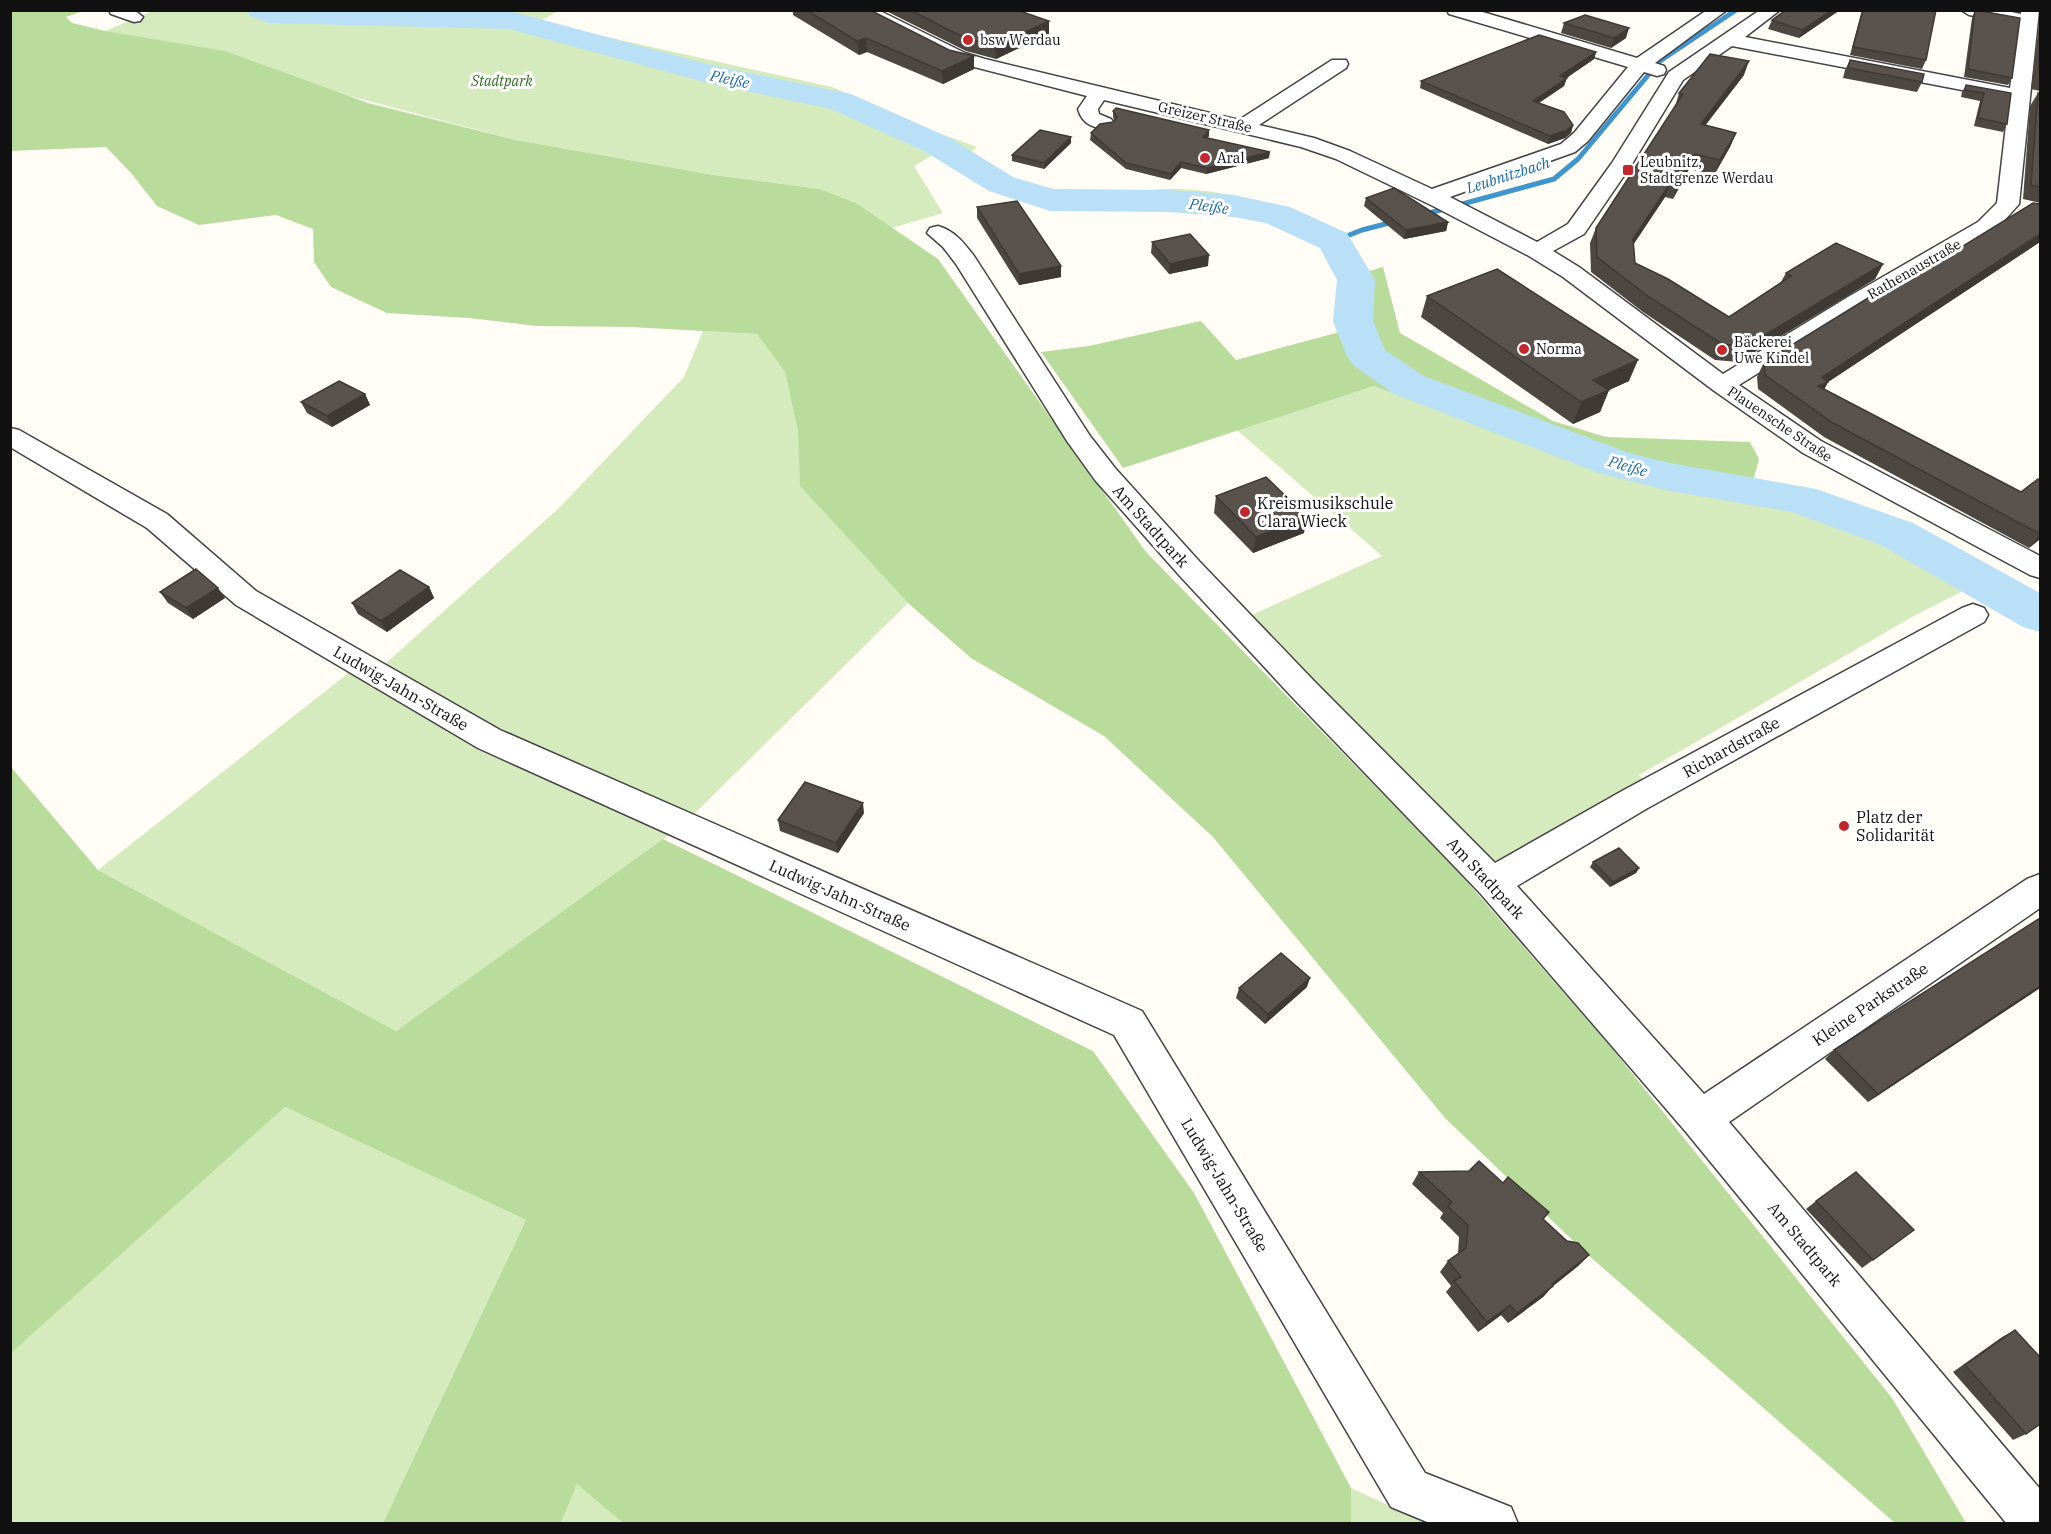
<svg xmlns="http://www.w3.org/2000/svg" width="2051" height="1534" viewBox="0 0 2051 1534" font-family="'IBM Plex Serif',serif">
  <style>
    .green { fill: #d5ebbd }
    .forest { fill: #b9dc9c }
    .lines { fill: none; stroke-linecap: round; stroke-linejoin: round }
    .stream { stroke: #3f96cf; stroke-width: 5 }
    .river { fill: #b9e0f7; fill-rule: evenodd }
    .minor-casing { stroke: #444; stroke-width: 3 }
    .minor { fill: #fff; fill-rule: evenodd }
    .wall { fill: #4d4742 }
    .shaded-wall { fill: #3f3936 }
    .building { fill: #5a524d; stroke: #3f3936; stroke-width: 1.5 }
    .poi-dot { fill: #c4262e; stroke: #fff; stroke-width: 2 }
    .labels { text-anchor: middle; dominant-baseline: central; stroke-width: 6; stroke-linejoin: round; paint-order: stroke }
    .far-poi-label { font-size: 14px; fill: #111; stroke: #fff; text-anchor: start }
    .far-park-label { font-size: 14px; font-style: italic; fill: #2f6b1f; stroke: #fff }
    .far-street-label { font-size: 14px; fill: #111; stroke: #fff }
    .far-water-label { font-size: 15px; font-style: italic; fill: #1768a6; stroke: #fff }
    .poi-label { font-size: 16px; fill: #111; stroke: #fff; text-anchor: start }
    .street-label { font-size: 16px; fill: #111; stroke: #fff }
  </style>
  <rect width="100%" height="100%" fill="#fffdf5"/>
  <!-- green -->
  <g class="green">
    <path d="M155 10 558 11 539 22 832 87 941 134 977 147 968 155C1021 187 1059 194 1120 192 1140 192 1160 188 1179 189 1237 191 1289 209 1340 235L1343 240 1362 280 1363 329 1336 333 1346 292 1340 268 1318 241 1279 223 1247 213 1190 207 1064 209 1022 197 980 180 950 160 933 155 914 166 943 213 892 228 856 203 820 189 714 175 516 140 105 31Z"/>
    <path d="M703 331 757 334 785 372 798 432 801 486 908 603 683 825 396 1031 98 870 360 664 375 673 560 507 684 377Z"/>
    <path d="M1374 386 1568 461 1800 499 1897 534 1982 581 1912 617 1639 775 1655 789 1492 883 1245 618 1382 556 1237 430Z"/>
    <path d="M285 1107 526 1220 383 1523H11L10 1353Z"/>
    <path d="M577 1483 623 1523 561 1524Z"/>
    <path d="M1351 1488 1427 1523H1351Z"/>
  </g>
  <!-- forest -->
  <g class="forest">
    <path d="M11 11H83L66 17 72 23 105 31 225 51 368 103 516 140 714 175 820 189 856 203 938 259 1146 552 1455 868 1611 1047 1892 1398 1966 1523H1895L1587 1254 1445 1118 1213 837 1104 736 971 658 908 603 800 486 798 432 785 372 757 334 631 327 537 326 469 318 387 313 331 287 314 262 313 229 276 215 199 225 157 206 131 173 106 147 11 151Z"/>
    <path d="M1383 267 1400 333 1553 421 1606 437 1750 442 1759 459 1750 491 1568 461 1374 386 1123 468 1041 352 1089 346 1201 321 1236 360 1336 333 1363 329 1362 280 1360 274Z"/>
    <path d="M11 767 98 870 396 1031 663 839 1093 1051 1194 1193 1351 1488V1523H623L577 1484 561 1523H383L526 1220 285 1107 11 1353Z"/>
  </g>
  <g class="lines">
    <!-- stream -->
    <g class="stream">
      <path d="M1422 215 1554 179 1578 159 1660 61 1736 10"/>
      <path d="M1334 241 1362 230 1397 221"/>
    </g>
    <!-- river -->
    <path class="river" d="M246 10 510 11 711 65 851 94 948 137 1013 177 1053 189 1170 190 1234 195 1290 207 1347 233 1375 280 1373 321 1385 350 1424 376 1629 453 1670 463 1816 489 1913 523 2040 593V632L2023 627 1881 545 1792 512 1670 491 1599 473 1394 394 1353 365 1347 356 1333 321 1337 280 1320 248 1266 223 1234 217 1170 212 1050 211 989 191 924 151 831 109 708 83 509 29 269 23 250 16Z"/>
    <defs>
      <g id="minor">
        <path d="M109 10H134L143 17 140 21 134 22 111 14Z"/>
        <path d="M855 10H878L965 53 985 59 1239 120 1332 60H1346L1348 64 1346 68 1259 125 1314 138 1350 151 1432 189 1561 144 1574 133 1628 67 1449 14 1447 10H1476L1637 58 1707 10H1727L1655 63 1664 66 1666 70 1664 74 1657 76 1644 72 1588 141 1575 152 1450 197 1537 242 1568 224 1612 163 1669 72 1760 10H1780L1745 37 2010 88 2019 24 1969 15 1961 10H2002L2021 14V10H2039L2019 204 1994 232 1864 307 1739 385 1821 441 2040 556V578L2030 575 1803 453 1713 390 1563 277 1529 256 1433 206 1336 159 1301 147 1104 100 1098 109 1099 114 1111 119 1114 123 1111 127C1096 131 1082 124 1078 109L1087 96 951 61 857 14ZM1732 46 2009 99 1997 203 1978 222 1848 297 1723 374 1579 267 1553 251 1584 234 1632 164 1683 80Z"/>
        <path d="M938 226C955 231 964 243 974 256L1090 436 1115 468 1199 561 1315 682 1495 863 1622 791 1962 608 1973 604 1984 608 1988 615 1984 622 1646 809 1517 886 1704 1094 2027 879 2040 874V908L1729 1122 2040 1489V1524H2007L1686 1132 1480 893 1293 698 1179 575 1095 480 1067 441 956 264 943 247 927 233 930 228Z"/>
        <path d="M10 428 19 430 167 514 256 591 500 730 1142 1011 1425 1473 1511 1507 1518 1524H1432L1391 1507 1114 1035 478 748 236 605 147 528 10 447Z"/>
      </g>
    </defs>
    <!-- minor casing -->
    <use href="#minor" class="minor-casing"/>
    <!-- minor -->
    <use href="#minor" class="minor"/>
  </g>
  <!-- wall -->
  <g class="wall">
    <path d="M793 10H870L974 69 943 84 867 52 859 55 793 15Z"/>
    <path d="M884 10H1017L1049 34 996 59 966 51Z"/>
    <path d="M1786 10H1840L1799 38 1768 29 1772 20Z"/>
    <path d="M1862 10H1936L1926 60 1922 69 1850 55Z"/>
    <path d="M1975 10 2012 78 2008 85 1964 77 1972 18Z"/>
    <path d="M2040 16V91L2031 89Z"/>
    <path d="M1564 23 1626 38 1611 48 1561 33Z"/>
    <path d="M1596 52 1594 59 1566 78 1564 86 1539 103 1573 125 1571 133 1565 138 1548 144 1420 88 1421 81Z"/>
    <path d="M1850 60 1922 82 1917 92 1843 78 1845 70Z"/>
    <path d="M1744 75 1705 125 1736 133 1730 147 1714 175 1689 169 1673 199 1665 197 1633 245 1635 263 1729 317 1781 282 1786 273 1883 264 1875 279 1738 362 1715 360 1643 312 1591 272 1590 243 1596 228 1675 107 1679 93Z"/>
    <path d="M1966 85 2011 93 2007 124 2003 132 1974 126 1980 101 1961 97 1962 92Z"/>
    <path d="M2038 93H2040V203L2023 199 2030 106Z"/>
    <path d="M1113 111 1209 136 1207 138 1269 158 1206 174 1181 168 1170 180 1126 169 1090 140 1091 133 1113 122 1114 120 1113 117Z"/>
    <path d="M1071 143 1044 169 1012 161V155Z"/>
    <path d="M1366 198 1448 222 1446 231 1404 239 1364 206Z"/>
    <path d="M977 207 1061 277 1019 285 977 218Z"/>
    <path d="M1152 242 1208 266 1169 274 1151 253Z"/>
    <path d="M2040 242 1828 382 1824 389 2021 492 2038 479 2040 539 2029 548 1824 437 1758 389 1757 377 1764 362 1911 278Z"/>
    <path d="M1427 296 1629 381 1609 390 1600 412 1573 424 1421 317Z"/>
    <path d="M365 394 370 405 332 427 307 413 301 402Z"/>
    <path d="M1216 496 1304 533 1253 553 1214 513Z"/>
    <path d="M429 587 434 598 387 632 358 614 352 603Z"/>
    <path d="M160 592 225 598 193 619 168 603Z"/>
    <path d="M864 813 838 853 780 831 778 820Z"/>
    <path d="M1593 862 1639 868 1636 873 1610 887 1590 867Z"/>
    <path d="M1307 987 1265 1024 1236 998 1239 988Z"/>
    <path d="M2040 988 1868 1102 1825 1059 1834 1050Z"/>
    <path d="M1419 1172 1543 1219 1567 1241 1589 1255 1578 1266 1553 1286 1543 1297 1508 1323 1501 1315 1478 1332 1446 1292 1451 1286 1440 1272 1448 1261 1458 1254 1459 1237 1440 1218 1443 1213 1412 1184Z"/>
    <path d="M1816 1201 1873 1260 1862 1268 1806 1209Z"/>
    <path d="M2015 1330 2026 1434 2013 1440 1953 1372 2002 1337Z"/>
  </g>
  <!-- shaded-wall -->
  <g class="shaded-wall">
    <path d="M1832 10H1840L1799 38 1802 30Z"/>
    <path d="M1049 21V34L996 59 995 46Z"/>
    <path d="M1629 28 1626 38 1611 48 1614 38Z"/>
    <path d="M866 38 867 52 859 55 857 41Z"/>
    <path d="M1596 52 1594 59 1558 84 1560 76Z"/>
    <path d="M974 56V69L943 84 942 71Z"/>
    <path d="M1749 61 1744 75 1695 139 1701 124Z"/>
    <path d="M1567 78 1564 86 1531 108 1533 101Z"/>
    <path d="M1573 125 1571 133 1565 138 1548 144 1550 136Z"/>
    <path d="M1209 130V136L1202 143 1203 137Z"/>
    <path d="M1736 133 1730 147 1714 175 1720 160Z"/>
    <path d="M1071 137V143L1044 169V163Z"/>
    <path d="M1270 152 1269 158 1206 174 1207 168Z"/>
    <path d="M1695 154 1689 169 1673 199 1678 184Z"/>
    <path d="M1181 162V168L1170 180 1171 174Z"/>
    <path d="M1671 182 1665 197 1627 254 1633 239Z"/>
    <path d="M1448 222 1446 231 1404 239 1406 230Z"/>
    <path d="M2040 234V242L1828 382 1821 396 1814 391 1822 377Z"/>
    <path d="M1209 255 1208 266 1169 274 1170 264Z"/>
    <path d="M1883 264 1875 279 1738 362 1745 347Z"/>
    <path d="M1061 266V277L1019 285V274Z"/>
    <path d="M1638 360 1629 381 1609 390 1600 412 1573 424 1581 402 1593 380Z"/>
    <path d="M365 394 370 405 332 427 327 416Z"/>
    <path d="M1307 517 1304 533 1253 553 1256 537Z"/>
    <path d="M2040 534V539L2029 548Z"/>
    <path d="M429 587 434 598 387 632 381 621Z"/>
    <path d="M218 588 225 598 193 619 186 608Z"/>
    <path d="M863 803 864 813 838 853 836 843Z"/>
    <path d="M1639 868 1636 873 1610 887 1613 882Z"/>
    <path d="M1310 978 1307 987 1265 1024 1268 1014Z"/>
    <path d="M2040 986V988L1868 1102 1878 1094Z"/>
    <path d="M1589 1255 1578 1266 1542 1295 1552 1284Z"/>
    <path d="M1553 1286 1543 1297 1508 1323 1517 1313Z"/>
    <path d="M1510 1305 1501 1315 1478 1332 1487 1322Z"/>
  </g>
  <!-- building -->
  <g class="building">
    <path d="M806 10H870L949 50 974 56 942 71 866 38 857 41Z"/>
    <path d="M910 10H1017L1049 21 995 46 965 38Z"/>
    <path d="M1786 10H1832L1802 30 1772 20Z"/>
    <path d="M1863 10H1936L1926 60 1853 47Z"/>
    <path d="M1975 10 2020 18 2012 78 1968 69Z"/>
    <path d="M1585 15 1629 28 1614 38 1564 23Z"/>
    <path d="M1539 35 1596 52 1560 76 1567 78 1533 101 1564 112 1573 125 1567 130 1550 136 1421 81Z"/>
    <path d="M1710 54 1749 61 1701 124 1736 133 1720 160 1695 154 1678 184 1671 182 1633 239 1635 263 1668 279 1729 317 1791 276 1786 273 1836 243 1883 264 1745 347 1722 344 1649 297 1597 257 1596 228 1683 94 1679 93Z"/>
    <path d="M1850 60 1924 74 1922 82 1848 68Z"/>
    <path d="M1966 85 2011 93 2007 124 1978 118 1984 93 1965 90Z"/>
    <path d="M2038 93H2040V187L2031 185Z"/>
    <path d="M1116 108 1209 130 1203 137 1270 152 1207 168 1181 162 1171 174 1126 163 1091 133 1100 124 1113 122 1117 117 1113 111Z"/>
    <path d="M1040 130 1071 137 1044 163 1012 155Z"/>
    <path d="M1394 188 1448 222 1406 230 1366 198Z"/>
    <path d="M1017 201 1061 266 1019 274 977 207Z"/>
    <path d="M2033 203 2040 204V234L1822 377 1828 382 1818 386 2021 492 2038 479 2040 481V534L1833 423 1765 375 1764 362 1873 295 1906 276 1911 278Z"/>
    <path d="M1190 234 1209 255 1170 264 1152 242Z"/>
    <path d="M1497 269 1638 360 1593 380 1609 390 1581 402 1427 296Z"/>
    <path d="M339 381 365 394 327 416 301 402Z"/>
    <path d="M1266 477 1307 517 1256 537 1216 496Z"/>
    <path d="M196 569 218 588 186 608 160 592Z"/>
    <path d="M400 570 429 587 381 621 352 603Z"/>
    <path d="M805 782 863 803 836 843 778 820Z"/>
    <path d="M1619 848 1639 868 1613 882 1593 862Z"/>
    <path d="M2040 918V986L1878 1094 1834 1050Z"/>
    <path d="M1281 953 1310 978 1268 1014 1239 988Z"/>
    <path d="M1479 1161 1503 1183 1508 1177 1549 1212 1543 1219 1567 1241 1578 1243 1589 1255 1552 1284 1553 1286 1517 1313 1510 1305 1487 1322 1454 1281 1461 1277 1448 1261 1466 1248 1468 1225 1448 1207 1452 1202 1419 1172 1469 1171Z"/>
    <path d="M1856 1172 1914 1230 1873 1260 1816 1201Z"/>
    <path d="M2015 1330 2040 1357V1424L2026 1434 1965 1365Z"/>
  </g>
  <!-- markers -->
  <g class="poi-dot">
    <circle cx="968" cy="40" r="6"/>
    <circle cx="1205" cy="158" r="6"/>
    <rect x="1622" y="164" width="12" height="12" rx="3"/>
    <circle cx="1524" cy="349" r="6"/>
    <circle cx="1722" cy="350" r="6"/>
    <circle cx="1245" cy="512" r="6"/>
    <circle cx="1844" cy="826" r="6"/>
  </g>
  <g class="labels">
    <!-- far-poi labels -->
    <g class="far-poi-label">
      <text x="980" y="40">bsw Werdau</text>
      <text x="1217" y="158">Aral</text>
      <text x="1640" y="162">Leubnitz,<tspan x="1640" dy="16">Stadtgrenze Werdau</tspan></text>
      <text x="1734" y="342">Bäckerei<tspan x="1734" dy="16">Uwe Kindel</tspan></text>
      <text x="1536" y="349">Norma</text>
    </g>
    <!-- far-park labels -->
    <g class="far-park-label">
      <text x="502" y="81">Stadtpark</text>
    </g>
    <!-- far-street labels -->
    <g class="far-street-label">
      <text transform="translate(1205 117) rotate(13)">Greizer Straße</text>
      <text transform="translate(1914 269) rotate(-30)">Rathenaustraße</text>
      <text transform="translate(1780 424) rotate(34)">Plauensche Straße</text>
    </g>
    <!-- far-water labels -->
    <g class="far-water-label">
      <text transform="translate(730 79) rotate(12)">Pleiße</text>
      <text transform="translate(1508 175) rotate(-18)">Leubnitzbach</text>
      <text transform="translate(1209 206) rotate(8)">Pleiße</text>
      <text transform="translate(1628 466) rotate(16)">Pleiße</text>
    </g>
    <!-- poi labels -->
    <g class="poi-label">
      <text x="1257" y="503">Kreismusikschule<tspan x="1257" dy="18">Clara Wieck</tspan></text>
      <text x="1856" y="817">Platz der<tspan x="1856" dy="18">Solidarität</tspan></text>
    </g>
    <!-- street labels -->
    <g class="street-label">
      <text transform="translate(1151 526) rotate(48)">Am Stadtpark</text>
      <text transform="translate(401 688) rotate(30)">Ludwig-Jahn-Straße</text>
      <text transform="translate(1731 747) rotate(-29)">Richardstraße</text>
      <text transform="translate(1486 878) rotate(47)">Am Stadtpark</text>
      <text transform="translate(840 895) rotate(24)">Ludwig-Jahn-Straße</text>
      <text transform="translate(1870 1004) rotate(-34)">Kleine Parkstraße</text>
      <text transform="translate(1225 1185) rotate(59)">Ludwig-Jahn-Straße</text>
      <text transform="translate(1805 1244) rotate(50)">Am Stadtpark</text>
    </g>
  </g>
  <!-- border -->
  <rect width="2051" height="1534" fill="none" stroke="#111111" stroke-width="24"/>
</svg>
